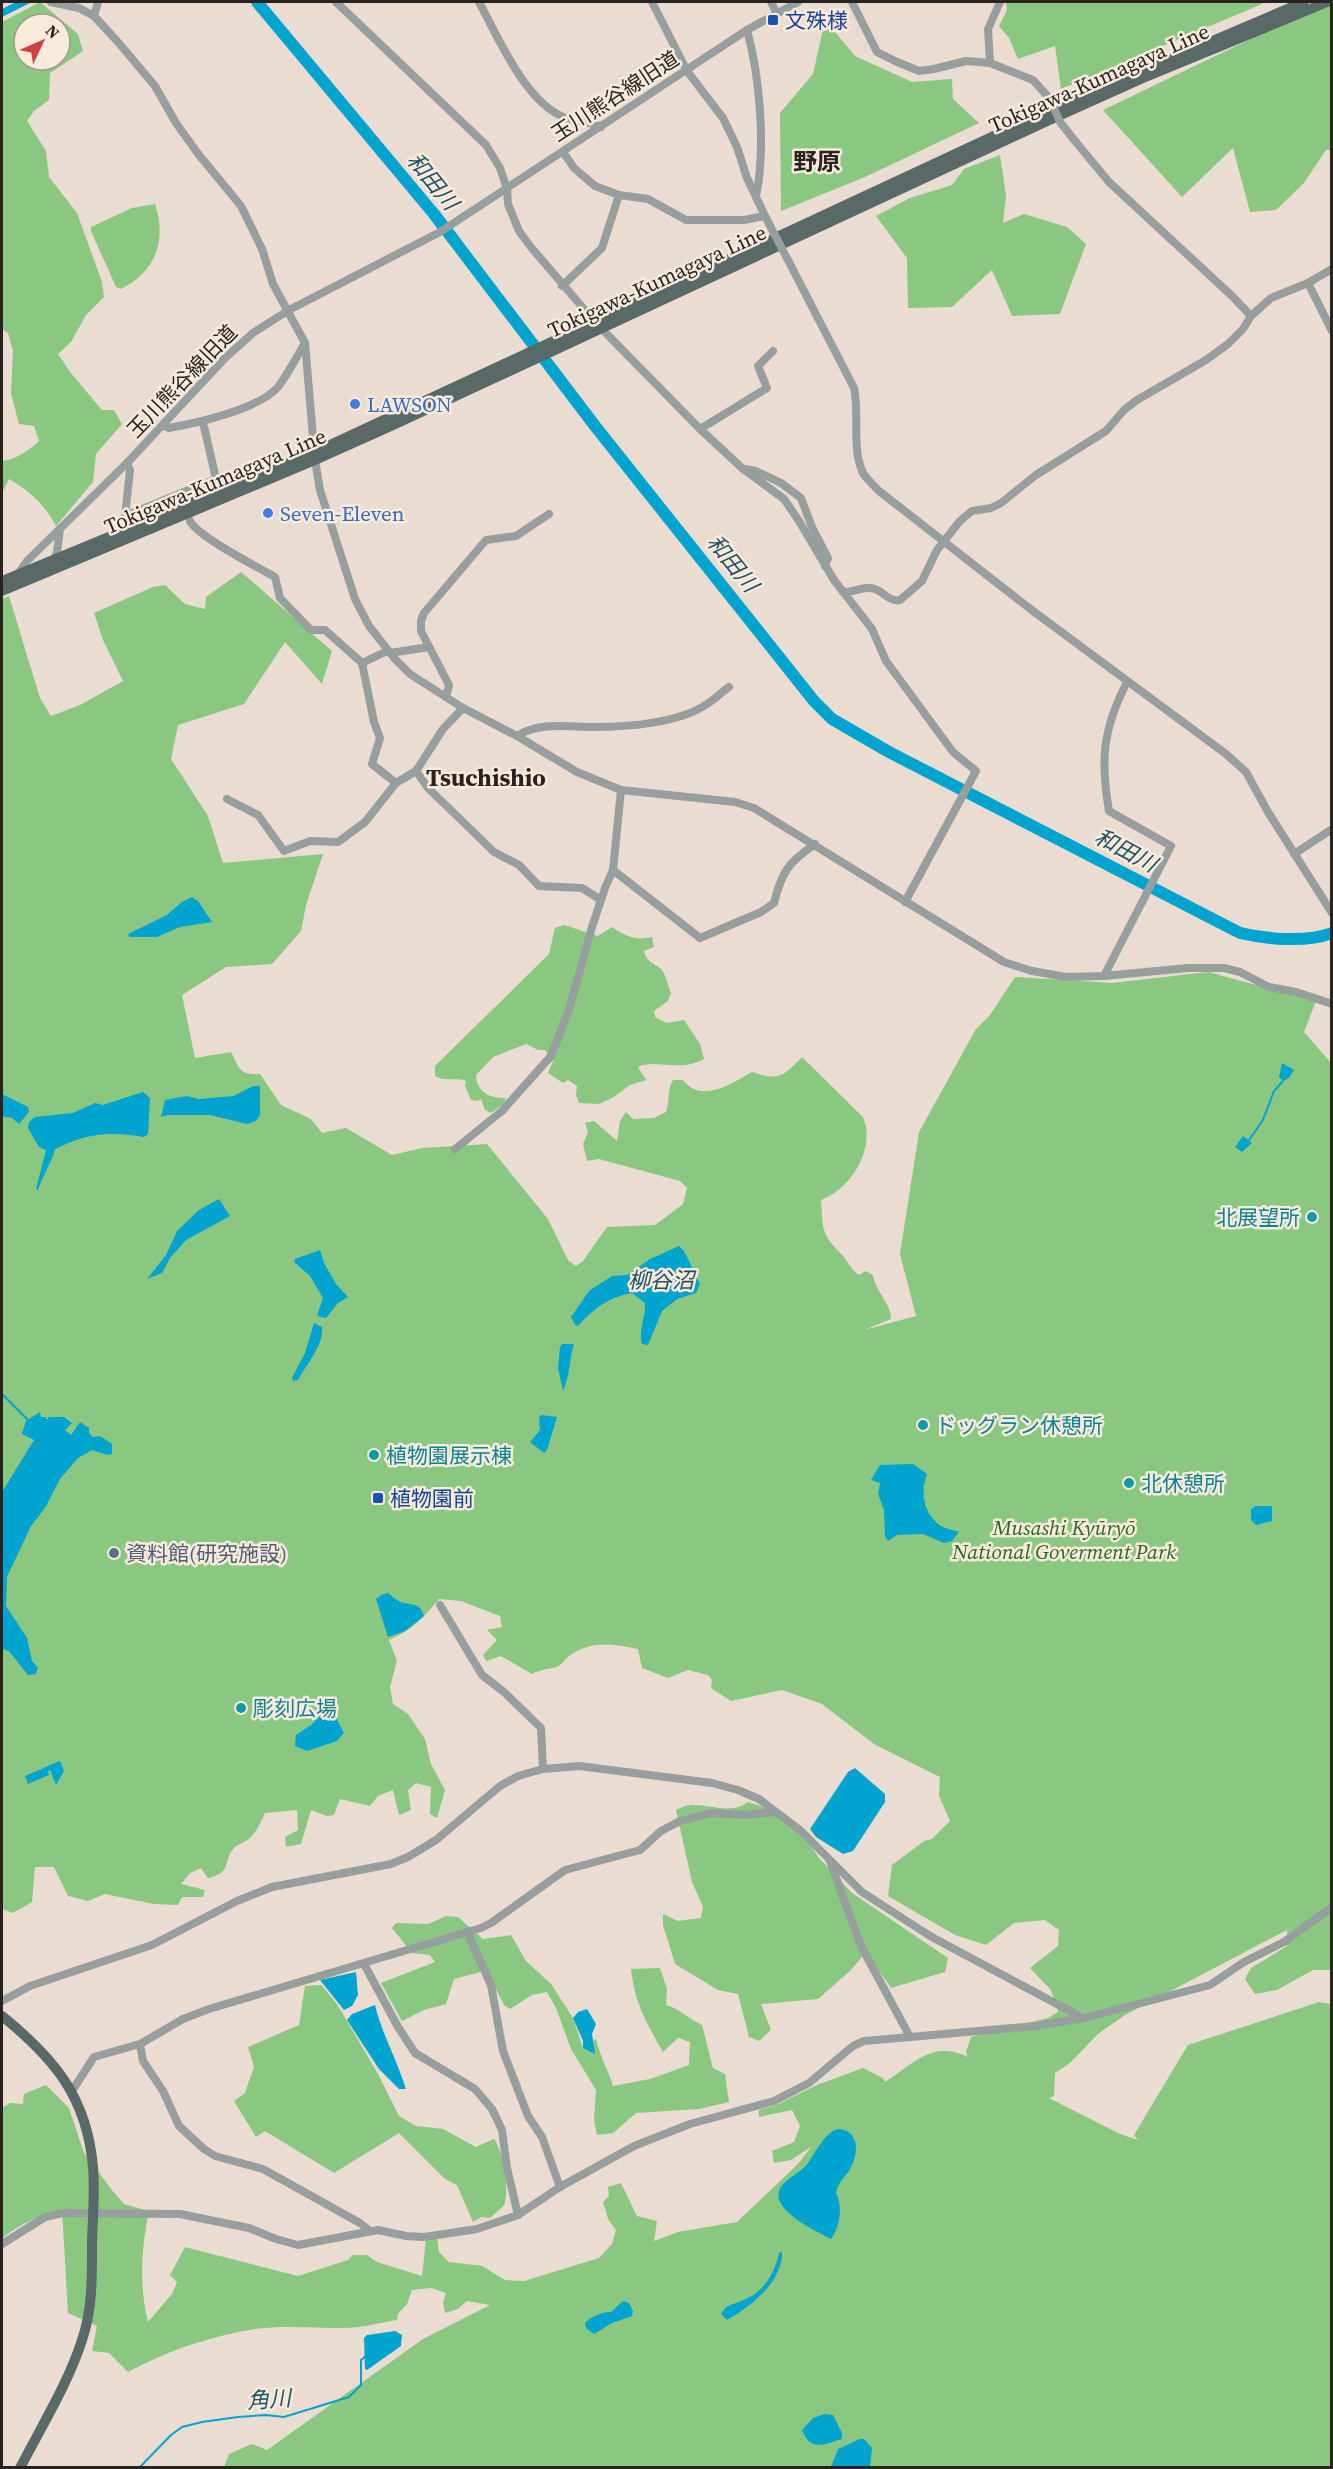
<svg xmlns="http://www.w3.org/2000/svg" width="1333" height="2469" viewBox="0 0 1333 2469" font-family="'Source Serif 4','Noto Sans JP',serif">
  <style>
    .green { fill: #8ac781; fill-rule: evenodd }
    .water { fill: #00a4cf }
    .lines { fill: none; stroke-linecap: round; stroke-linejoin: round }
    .stream { stroke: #00a4cf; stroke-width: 2 }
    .river { stroke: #00a4cf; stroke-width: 12 }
    .minor { stroke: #969e9e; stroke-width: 8 }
    .major { stroke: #596968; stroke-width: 10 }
    .minor-bridge { stroke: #969e9e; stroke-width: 8 }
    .transit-dot { fill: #1a4fb4; stroke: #f8eadd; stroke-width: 2 }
    .shop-dot { fill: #3f7fe0; stroke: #f8eadd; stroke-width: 2 }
    .culture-dot { fill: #0f9aa8; stroke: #f8eadd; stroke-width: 2 }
    .service-dot { fill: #5c6f8a; stroke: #f8eadd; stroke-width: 2 }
    .labels { text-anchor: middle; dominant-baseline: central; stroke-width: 5; stroke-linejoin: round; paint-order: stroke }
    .transit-label { font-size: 21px; fill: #164399; stroke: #f8eadd; text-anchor: start }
    .street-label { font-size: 21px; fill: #28231e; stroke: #f8eadd }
    .shop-label { font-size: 21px; fill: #366cbe; stroke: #f8eadd; text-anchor: start }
    .culture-label { font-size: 21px; fill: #0d838f; stroke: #f8eadd; text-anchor: start }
    .park-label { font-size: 21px; font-style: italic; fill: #27681e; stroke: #f8eadd }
    .service-label { font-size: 21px; fill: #4e5e75; stroke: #f8eadd; text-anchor: start }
    .water-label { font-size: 22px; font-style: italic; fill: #1d5164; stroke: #f8eadd }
    .quarter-label { font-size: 24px; font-weight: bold; fill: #28231e; stroke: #f8eadd }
  </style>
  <rect width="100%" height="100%" fill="#eadcd0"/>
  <!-- green -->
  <g class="green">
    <path d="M40 2 78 34 83 51 50 73 49 100 34 111 27 121 46 151 49 177 77 213 102 282 104 297 86 315 71 342 58 354 70 372 102 410H114L122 424 96 454 93 482 56 526C45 505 30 491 9 479L2 493V533V461C16 460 29 450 39 441L34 426 19 424 11 394 13 351 8 333 2 329V22ZM24 24H60V60H24Z"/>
    <path d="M1006 2H1261L1262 4 1061 89 1055 46 1018 59 1009 38 999 26 1007 10Z"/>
    <path d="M1331 4V150H1326L1304 183 1276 210 1250 212 1233 148 1182 197 1103 110 1280 25Z"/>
    <path d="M825 20 855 56 912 82 952 79 953 99 979 123 865 177 781 211 780 113 813 74Z"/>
    <path d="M1000 155 1006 196 1003 223 1024 214 1067 227 1086 244 1060 314 1012 316 992 270 952 307 908 308 907 258 876 216 910 198 952 185 964 169Z"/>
    <path d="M155 204C167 241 156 271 121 289L116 287 91 231V227L132 208Z"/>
    <path d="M241 572 332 651 322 684 285 642 244 704 178 725 171 759 208 816 223 863 323 854 306 905 301 931 272 964 226 967 182 995 195 1058 231 1052C240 1069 239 1075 260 1074L281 1105 311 1119 322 1133 346 1128 392 1155 422 1148 487 1144 548 1219 568 1260 576 1266 583 1261 607 1227 655 1225 683 1204 687 1188 680 1181 599 1159 587 1161 583 1144 588 1132 585 1123 594 1121 617 1141 620 1121 626 1112 633 1119 654 1118 666 1112C670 1100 667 1090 673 1080H683C702 1104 731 1084 752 1072 780 1081 782 1077 802 1057L863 1117C876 1148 852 1188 821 1200 823 1230 821 1234 843 1256 849 1263 851 1270 859 1275L866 1271 873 1275C875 1291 891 1303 891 1319L864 1330 916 1316 900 1254 919 1132 976 1029 990 1015 1015 977 1112 983 1208 972 1316 1001 1304 1032 1332 1064 1331 1970H1313L1277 1990 1255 1994 1245 1979 1251 1968 1287 1946V1930L1125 2015 1098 2034 1070 2063 1055 2073 1054 2096 1049 2098 1120 2134 1138 2140 1134 2135 1188 2045 1319 2002 1331 2004V2467H224L229 2454 252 2444 267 2450 423 2339 490 2305 467 2301 458 2309 445 2313 443 2302 446 2293 431 2288 412 2290 407 2304 398 2314 397 2320C379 2323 361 2328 342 2328 313 2328 284 2325 255 2329 211 2336 166 2351 128 2372L109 2353 92 2351 97 2326 68 2313 62 2210C38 2215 21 2224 2 2238V2108L10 2103 23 2104 24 2094 46 2085 69 2108 84 2153 112 2190 124 2204 149 2211C141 2248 139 2285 148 2322L172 2294 177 2282 170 2275 185 2247 298 2276 348 2260 353 2255H367L377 2262 422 2276 426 2239 437 2237 439 2252 449 2262 482 2266 505 2280 524 2281 599 2258 612 2244 616 2230 608 2219 603 2202 609 2196 608 2187 621 2183 637 2216 657 2221 654 2241 678 2232 737 2222 798 2164 811 2147 791 2160 774 2163 772 2151 794 2142 800 2126 792 2110 759 2117V2110L776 2105 817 2085 863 2068 883 2078 885 2082C915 2063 932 2040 968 2057L966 2052 971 2037 1048 2018 1058 2012 1051 1990 1030 1968 1058 1946 1059 1930 1045 1920 1014 1923 986 1945 955 1935 888 1896 892 1865 924 1841 932 1839 950 1821 939 1796 940 1777 874 1744 822 1704 782 1690 731 1701 711 1688 712 1680 708 1675 688 1670 668 1678 642 1668 638 1649C611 1644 592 1640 569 1656 566 1658 563 1663 559 1666 552 1669 541 1669 532 1674L501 1656 486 1661 483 1655 497 1640 487 1630 502 1627 500 1616 461 1601 439 1599C421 1620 415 1628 389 1640L397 1661 390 1687 393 1704 408 1714 425 1739 431 1764 445 1790 437 1818 430 1814 431 1787 416 1783 408 1790 411 1810 399 1815 393 1790 378 1796 370 1806 340 1799 334 1815 327 1816 311 1810 301 1844 286 1847 285 1837 298 1830 297 1810 265 1813C261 1822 257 1831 250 1838 246 1842 238 1844 234 1848 222 1861 233 1873 208 1878L201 1868 190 1873 181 1884 205 1890 203 1897H182L178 1905 154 1904 105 1894 88 1901 68 1896 54 1867H35L32 1902 13 1913 2 1909V599L9 596 40 698 51 716 80 705 123 681 103 640 94 613 153 587 165 585 185 604 205 609 206 597Z"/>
    <path d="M564 925 598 936 612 927C625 936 635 941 652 937L654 947 644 951C647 963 653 962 661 969 666 974 668 986 671 993L668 1001 654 1011 655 1017 667 1023 684 1020 700 1044 704 1059C679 1073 656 1058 638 1067L646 1080 630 1085 614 1097 599 1104 579 1103 576 1095 577 1086 568 1080 563 1083 548 1073 553 1061 545 1050H538L526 1044 493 1057 476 1075C477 1093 490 1098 506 1098L504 1104 491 1113 485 1110 481 1099 477 1101 471 1100 465 1086 466 1081C455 1077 445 1082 435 1076V1066L549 954 555 928Z"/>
    <path d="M748 1802 784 1814 801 1831 819 1858 852 1893 948 1958 945 1972 891 1988 866 1952 851 1970 818 1999 761 2004 771 2030 759 2041 749 2037 738 1994 718 1990 675 1964 663 1925V1914L678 1921 701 1918 703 1907 692 1882 676 1810C680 1808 686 1805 690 1805 710 1804 731 1815 748 1802Z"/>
    <path d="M446 1916 458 1917 483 1939 511 1935 526 1961 551 1984 573 2018 583 2048 596 2039C600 2056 608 2070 613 2086L650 2079 689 2065 690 2042 678 2038 663 2052C646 2022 635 2004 631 1969L660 1968 667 1989 666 2005C681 2009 688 2019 702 2025L713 2068 725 2074 729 2102 699 2109 636 2113 613 2133 597 2135 594 2120 596 2090 571 2049 556 2008 547 1992 532 1995 510 2009 504 2005 492 1981 481 1972 454 1979 446 2004 424 2010 402 2021 381 1983 435 1962 430 1955 412 1953 392 1928 396 1923 428 1924Z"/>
    <path d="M321 1985 337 2004 378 2074 399 2116 416 2126 443 2129 476 2147 494 2139C503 2150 510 2191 504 2205 501 2209 494 2214 490 2218L482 2217 473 2222 457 2185 445 2179 399 2133 334 2173 265 2131 256 2137 234 2101 245 2093 254 2067 248 2047 299 2025 305 1986Z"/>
  </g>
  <!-- water -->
  <g class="water">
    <path d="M16 2H32L2 17V9Z"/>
    <path d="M192 897 198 901 212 922 180 927 157 937H130L128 934 167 915 182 902Z"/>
    <path d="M1282 1063 1294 1070 1289 1078 1283 1081 1279 1077Z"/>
    <path d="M253 1086H260V1115L256 1121 247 1124 210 1115H168L161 1117 165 1100 187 1096 199 1099 233 1096Z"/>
    <path d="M143 1092 150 1098 148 1134 144 1137C108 1131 87 1133 55 1149 51 1164 43 1175 38 1190L36 1189 46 1150 39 1147 28 1128 29 1122 35 1117 73 1113 95 1103 103 1105Z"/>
    <path d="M2 1094 28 1107 29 1112 19 1124 12 1118 2 1116Z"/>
    <path d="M1243 1136 1252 1143 1242 1152 1235 1147Z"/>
    <path d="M219 1199 230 1216 186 1240 170 1258 162 1273 147 1279 166 1255 177 1231 199 1210Z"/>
    <path d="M679 1246 684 1251 700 1284 696 1293 677 1299 662 1311 648 1345 642 1344C638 1331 646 1317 645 1303L632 1293C609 1297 594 1308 578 1326L575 1325 571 1317 589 1291 595 1287 612 1276 627 1275 650 1259Z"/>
    <path d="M320 1250 324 1263 336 1284 348 1297 338 1303 326 1318 317 1316 323 1298 310 1276 294 1262 295 1259Z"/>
    <path d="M314 1323 322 1327C324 1345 306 1365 298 1380L293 1381 292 1378 305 1353Z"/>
    <path d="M562 1344H574C569 1360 570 1376 563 1391L558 1368 560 1347Z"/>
    <path d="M40 1412 41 1417H46V1420L49 1417H64L72 1423 65 1430 71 1435 80 1422 89 1428V1433L93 1437 100 1436 112 1444V1454L107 1455 92 1450 78 1458 60 1479 45 1508 31 1526 7 1577 6 1606 27 1638 32 1661 38 1668 36 1674 28 1675 9 1651 2 1649V1492L34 1440 22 1434 26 1421Z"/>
    <path d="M542 1415 557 1417 547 1450 544 1453 530 1442 540 1430 539 1417Z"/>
    <path d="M913 1464 927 1474C920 1492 923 1514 941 1526 946 1529 954 1530 959 1532L952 1541 944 1543 923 1534 897 1535 888 1541 885 1536 884 1510 878 1494 880 1483 871 1480 880 1465Z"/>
    <path d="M1256 1506H1272V1521L1256 1525 1251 1520V1509Z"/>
    <path d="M388 1593C392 1596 396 1600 401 1602 412 1606 420 1602 424 1616L405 1631 388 1637 376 1599 381 1595Z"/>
    <path d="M332 1710 344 1733 337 1741 307 1751 295 1746 296 1735 311 1725 325 1711Z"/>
    <path d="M60 1761 64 1771 56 1785 50 1770 48 1771 49 1775 28 1784 25 1776Z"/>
    <path d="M855 1768 885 1794V1802L853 1851 843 1854 816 1837 810 1829 848 1772Z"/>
    <path d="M356 1972 358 1995 352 2006 344 2010 320 1980Z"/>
    <path d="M375 2005C382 2034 397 2060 406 2089H399L379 2069 347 2020 352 2014Z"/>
    <path d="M587 2009 596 2024 592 2034 595 2054 583 2048V2041L573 2018 578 2012Z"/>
    <path d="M838 2129C860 2130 859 2154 850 2169 844 2180 840 2178 836 2193 843 2206 840 2227 831 2239 816 2231 767 2209 781 2187 787 2177 801 2173 808 2163 816 2152 825 2132 838 2129Z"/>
    <path d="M782 2252C783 2282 750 2307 727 2320L721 2314C727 2304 732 2305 741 2301 762 2294 775 2274 779 2253Z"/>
    <path d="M623 2301 629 2303 633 2311 632 2316 612 2323 594 2334 586 2328 585 2323C593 2316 600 2312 611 2312Z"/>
    <path d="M395 2331 402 2335 401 2346 367 2370 365 2369 364 2338 367 2335Z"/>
    <path d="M825 2414 833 2415 842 2433V2439C824 2444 811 2453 802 2430L813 2418Z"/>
    <path d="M860 2439H864L872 2448 870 2467H831L838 2449Z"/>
  </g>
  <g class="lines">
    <!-- stream -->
    <g class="stream">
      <path d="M1249 1140 1263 1120 1274 1091 1283 1081"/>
      <path d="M2 1394 27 1419"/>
      <path d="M139 2468 171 2435 182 2427 202 2422 238 2417 266 2415 284 2417 349 2397 361 2385V2360L367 2355"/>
    </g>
    <!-- river -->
    <path class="river" d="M257 2 434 214 595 426 814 701 832 719 889 752 1240 933C1266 939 1306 943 1332 933"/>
    <!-- minor -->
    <g class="minor">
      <path d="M51 2 79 8 94 16 117 41 155 86 176 123 199 155 241 206 262 249 273 284 305 343 315 460 320 490 355 599 369 626 395 659 410 674 463 708 517 736 577 772 621 790 735 802 754 808 1004 962 1032 971 1066 977 1104 976 1188 968H1224L1240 972 1269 987 1296 992 1332 1004"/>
      <path d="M336 2 486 145 500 168 507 189 508 204 519 231 530 246 595 322 700 429 742 468 784 499 799 521 834 580 872 629 886 661 953 752 976 771 905 902"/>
      <path d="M479 2C498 37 526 104 566 118 577 123 590 121 601 127"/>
      <path d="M771 2 776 12"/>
      <path d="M852 2 877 52 895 61 919 71 934 69 966 61 990 63 1033 80 1050 99"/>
      <path d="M94 16 98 2"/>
      <path d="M747 30C760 77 766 149 756 196"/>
      <path d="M990 63 988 29 1000 2"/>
      <path d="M1075 141 1109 182 1232 296 1251 316"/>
      <path d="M563 152 574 168 595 186 619 195 648 199 686 220H744L765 216 747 178 737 147 723 118 687 71 652 2"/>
      <path d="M790 264 854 388C860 415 851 447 863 473 867 480 874 485 879 491L1033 611 1226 754 1246 772 1268 812 1332 913"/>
      <path d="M1308 283 1332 331"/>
      <path d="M562 286 602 248 619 195"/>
      <path d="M164 426 169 428C197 423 259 409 278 387 288 374 296 358 305 343"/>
      <path d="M700 429 767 388 758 366 773 351"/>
      <path d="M127 463 130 470 125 516 216 479 203 422"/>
      <path d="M745 469 756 471 781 483 801 498 812 527 828 558 825 566"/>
      <path d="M190 521C197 536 257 567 275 577L280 598 311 630H325L362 663 374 722 380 738 372 764 396 783"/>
      <path d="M53 563 57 552 60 529"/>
      <path d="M18 574 27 561 127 463 225 358 253 333 289 310 440 232 747 30 798 2"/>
      <path d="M843 592C854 593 864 585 875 589 884 592 889 602 900 600L922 581 937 550 960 521 972 511 991 508 1001 503 1036 475 1106 431 1124 410 1137 400 1206 360 1228 344 1243 329 1251 316 1271 298 1308 283 1332 269"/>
      <path d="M390 653 429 647"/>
      <path d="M362 663 387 651"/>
      <path d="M446 697 449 685 421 631V621L424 613 486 540 516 536 549 514"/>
      <path d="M517 736C540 721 569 727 594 727 627 727 680 723 707 704 715 699 722 692 729 687"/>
      <path d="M416 771 428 788 494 852 519 865 539 886 582 888 601 900"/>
      <path d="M227 799 258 815 284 851 310 841 338 842 365 822 396 783 416 771 443 729 463 708"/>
      <path d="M1294 854 1332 829"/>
      <path d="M613 870 700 938 761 912 774 903C782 871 788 863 815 844"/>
      <path d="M1104 976 1171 846 1109 811C1100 759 1103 729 1127 682"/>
      <path d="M455 1149 502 1111 551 1056 569 1010 592 927 605 888 613 870 621 790"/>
      <path d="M440 1605 482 1675 504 1692 541 1728 543 1769"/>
      <path d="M830 1861 861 1946 910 2037"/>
      <path d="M467 1932 491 1985 503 2051 528 2116 542 2137 560 2187"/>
      <path d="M364 1964 398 2027 415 2053 475 2089 492 2109 502 2130 507 2168 518 2215"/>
      <path d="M2 2001 30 1986 152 1945 237 1901 272 1887 391 1864 408 1857 436 1840 500 1786 518 1776 543 1769 579 1766 712 1783 738 1790 759 1799 801 1831 862 1892 930 1936 1083 2018"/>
      <path d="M140 2044 143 2061 163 2091 179 2126 204 2149 215 2156 263 2169 360 2223 370 2231"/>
      <path d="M72 2091 94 2057 140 2044 183 2019 209 2009 481 1928 491 1923 565 1870 640 1850 661 1831 680 1821 711 1813 746 1815 775 1812"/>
      <path d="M2 2244 45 2217 63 2213 180 2214 249 2228 276 2239 298 2245 378 2230 406 2236 424 2237 477 2229 518 2215 560 2187 634 2146 690 2124 774 2101 809 2083 853 2046 864 2041 1036 2026 1084 2018 1210 1985 1244 1962 1284 1942 1332 1907"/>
    </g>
    <!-- major -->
    <g class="major">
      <path d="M2 581 315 452 1041 114 1304 2"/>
      <path d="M2 591 315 460 391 426 1045 122 1143 78 1327 2"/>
      <path d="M2 2016C54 2058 87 2097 93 2167 95 2191 93 2216 92 2240 92 2273 93 2309 82 2340 69 2382 40 2429 20 2468"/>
    </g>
    <!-- minor-bridge -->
    <g class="minor-bridge">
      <path d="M1050 99 1060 122 1075 141"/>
      <path d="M765 216 790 264"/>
    </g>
  </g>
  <!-- markers -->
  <g class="transit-dot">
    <rect x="767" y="14" width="12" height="12" rx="3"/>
    <rect x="372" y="1492" width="12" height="12" rx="3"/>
  </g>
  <g class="shop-dot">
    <circle cx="355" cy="404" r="6"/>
    <circle cx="268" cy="513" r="6"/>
  </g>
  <g class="culture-dot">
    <circle cx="1312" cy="1217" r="6"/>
    <circle cx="923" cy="1425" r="6"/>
    <circle cx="374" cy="1455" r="6"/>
    <circle cx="1129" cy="1483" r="6"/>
    <circle cx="241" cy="1708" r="6"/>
  </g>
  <circle class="service-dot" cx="114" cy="1553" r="6"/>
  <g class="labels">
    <!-- transit labels -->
    <g class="transit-label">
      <text x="785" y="20">文殊様</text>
      <text x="390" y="1498">植物園前</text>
    </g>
    <!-- street labels -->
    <g class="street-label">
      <text transform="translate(1099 78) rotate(-24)">Tokigawa-Kumagaya Line</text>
      <text transform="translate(615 96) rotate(-33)">玉川熊谷線旧道</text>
      <text transform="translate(657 281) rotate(-25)">Tokigawa-Kumagaya Line</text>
      <text transform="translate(182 381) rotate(-46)">玉川熊谷線旧道</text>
      <text transform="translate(215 481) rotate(-23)">Tokigawa-Kumagaya Line</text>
    </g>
    <!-- shop labels -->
    <g class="shop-label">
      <text x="367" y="404">LAWSON</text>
      <text x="280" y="513">Seven-Eleven</text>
    </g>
    <!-- culture labels -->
    <g class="culture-label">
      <text x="1300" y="1217" text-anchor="end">北展望所</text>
      <text x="935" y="1425">ドッグラン休憩所</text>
      <text x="386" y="1455">植物園展示棟</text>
      <text x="1141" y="1483">北休憩所</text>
      <text x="253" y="1708">彫刻広場</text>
    </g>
    <!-- park labels -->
    <g class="park-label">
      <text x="1064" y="1527">Musashi Kyūryō<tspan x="1064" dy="24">National Goverment Park</tspan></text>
    </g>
    <!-- service labels -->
    <g class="service-label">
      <text x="126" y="1553">資料館(研究施設)</text>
    </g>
    <!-- water labels -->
    <g class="water-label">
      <text transform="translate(433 181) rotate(51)">和田川</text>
      <text transform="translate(733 563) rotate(51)">和田川</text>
      <text transform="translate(1126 850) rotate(28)">和田川</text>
      <text x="661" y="1280">柳谷沼</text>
      <text transform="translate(269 2399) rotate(-4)">角川</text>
    </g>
    <!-- quarter labels -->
    <g class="quarter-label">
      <text x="817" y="161">野原</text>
      <text x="486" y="777">Tsuchishio</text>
    </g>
  </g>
  <!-- border -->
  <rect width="1333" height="2469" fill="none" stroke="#28231e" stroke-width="6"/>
  <!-- north arrow -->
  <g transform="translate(42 42) rotate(46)"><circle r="28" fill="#f8eadd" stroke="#a59a91" stroke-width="1.5"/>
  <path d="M0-4.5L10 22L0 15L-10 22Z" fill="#cf4040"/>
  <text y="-9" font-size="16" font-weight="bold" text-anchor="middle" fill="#28231e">N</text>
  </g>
</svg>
